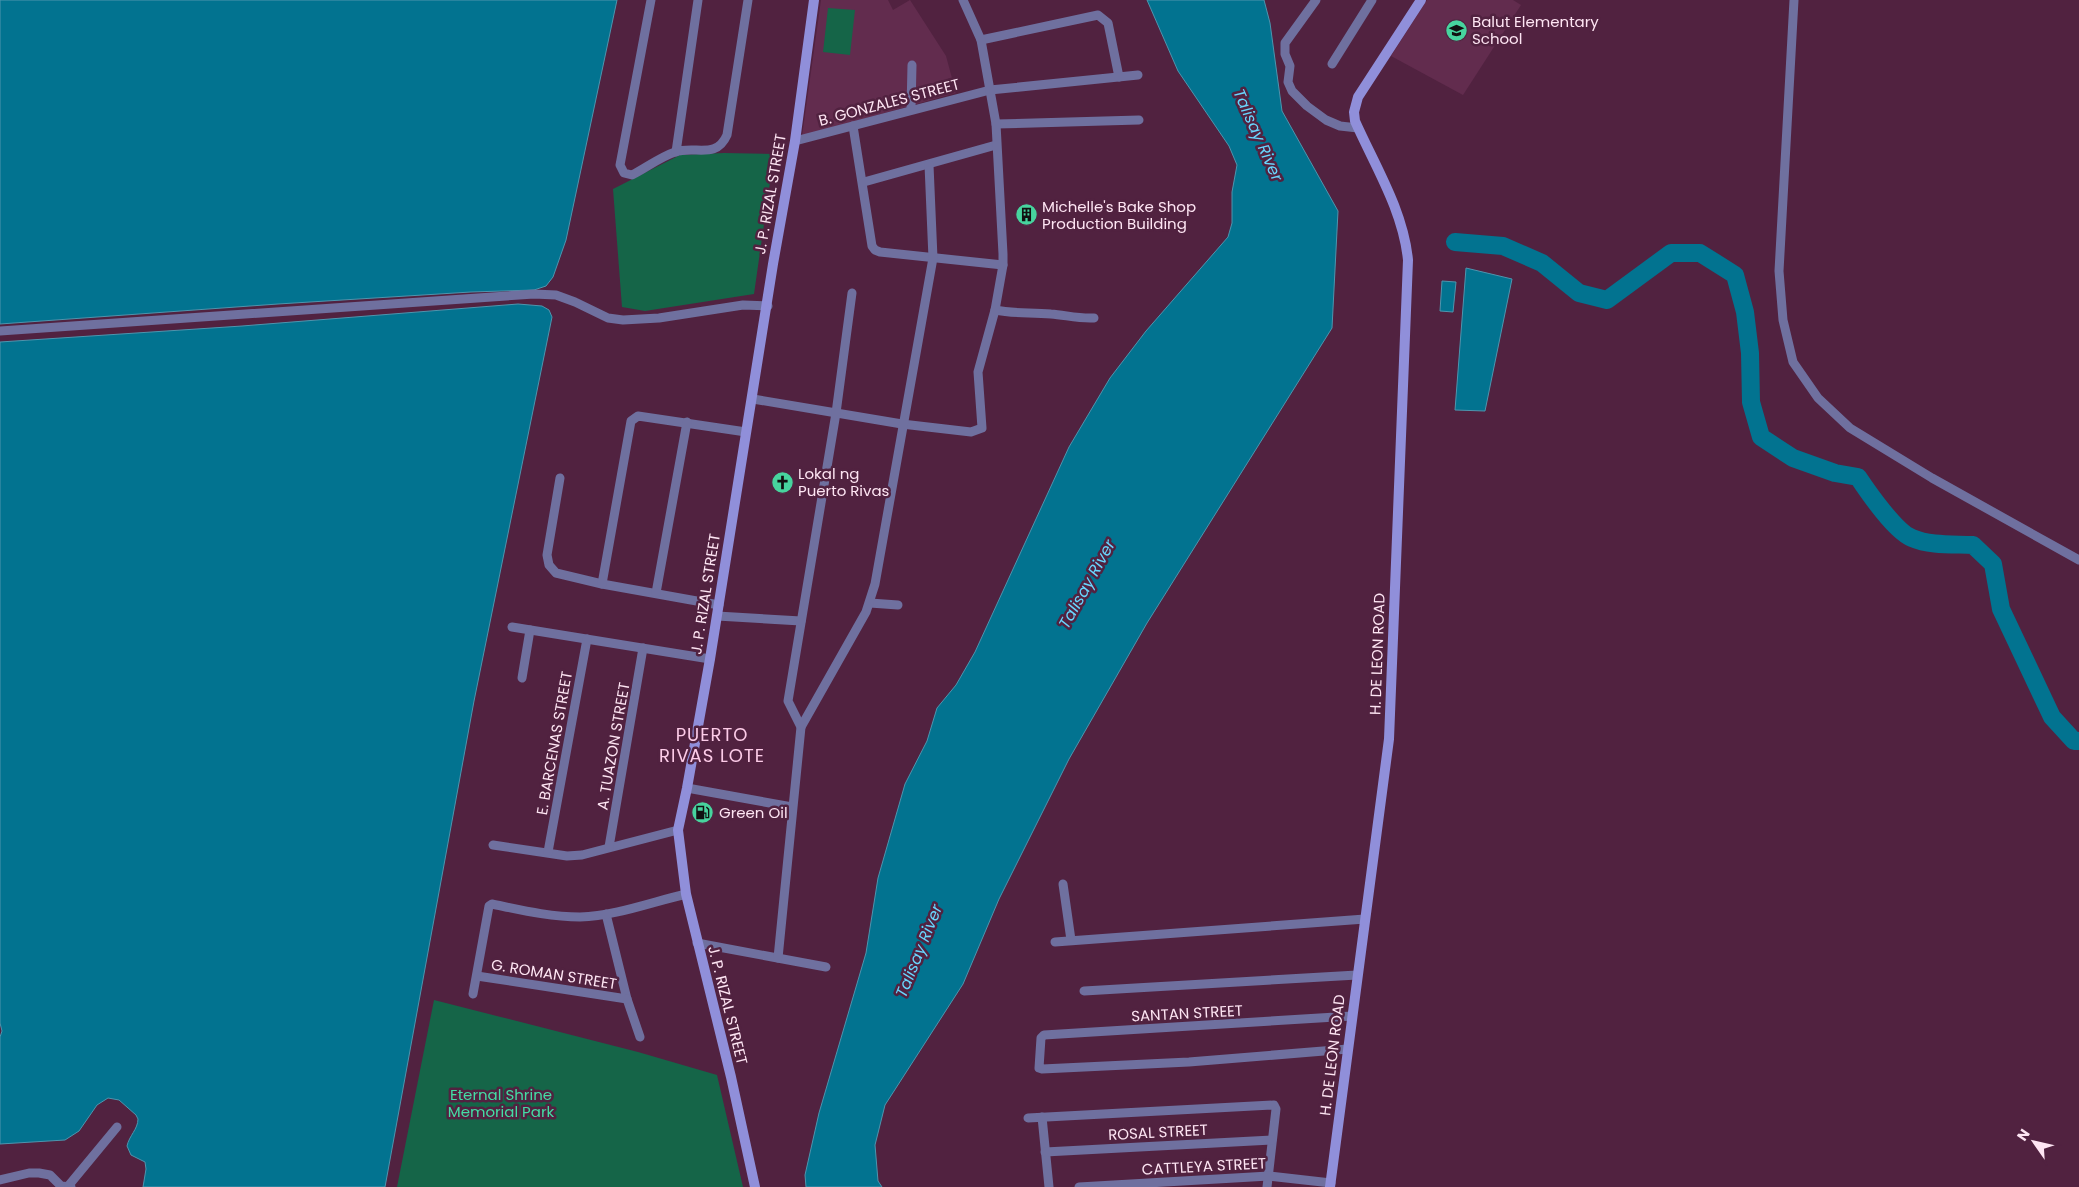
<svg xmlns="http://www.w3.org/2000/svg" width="2079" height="1187" viewBox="0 0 2079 1187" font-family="Poppins,sans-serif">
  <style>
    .built { fill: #622c4e }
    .green { fill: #156548 }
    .water { fill: #027390; stroke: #4e95ae }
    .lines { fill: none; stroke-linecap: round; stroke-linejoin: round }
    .river { stroke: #027390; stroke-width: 18 }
    .street { stroke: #6f709f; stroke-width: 9 }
    .secondary { stroke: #908fda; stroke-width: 10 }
    .labels { text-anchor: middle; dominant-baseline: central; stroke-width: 5; stroke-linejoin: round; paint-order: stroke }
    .poi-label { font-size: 15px; fill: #fee5f3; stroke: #512240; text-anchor: start }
    .street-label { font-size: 15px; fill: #fee5f3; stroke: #512240 }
    .park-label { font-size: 15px; fill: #44dda4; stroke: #512240 }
    .water-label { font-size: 16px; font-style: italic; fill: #69d7fe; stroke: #512240 }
    .quarter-label { font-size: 18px; letter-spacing: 1px; fill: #fdcce8; stroke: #512240 }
  </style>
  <rect width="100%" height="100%" fill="#512240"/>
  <!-- built -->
  <g class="built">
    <path d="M821 0H888L893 10 910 0 946 56 956 93 802 136Z"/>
    <path d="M1427 0H1513L1521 5 1463 95 1391 56Z"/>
  </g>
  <!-- green -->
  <g class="green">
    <path d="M828 8 855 10 850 55 823 52Z"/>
    <path d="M724 153 774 154 754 294 645 311 622 307 613 189 680 155Z"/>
    <path d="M434 1000 638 1052 717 1075 743 1187H397Z"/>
  </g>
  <!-- water -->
  <g class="water">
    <path d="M0 0H617L566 240 553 277 546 286 534 290 471 292 278 304 0 324Z"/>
    <path d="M1147 0H1264L1270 23 1282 111 1338 211 1332 328 1147 623 1069 759 999 899 963 984 885 1105 875 1145 878 1181 882 1187H806L805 1175 819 1113 866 953 878 878 905 784 927 741 937 708 956 685 975 652 1069 447 1110 378 1146 331 1228 237 1232 223V192L1237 165 1229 146 1178 71Z"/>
    <path d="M1466 268 1512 279 1485 411 1455 410Z"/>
    <path d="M1442 281 1456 282 1453 312 1440 311Z"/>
    <path d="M518 304 542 306 549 310 552 317 474 701 385 1187H143L146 1169 145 1162 131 1155 127 1146C129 1136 138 1129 138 1119L136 1115 119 1100 108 1098 97 1105 79 1131 65 1140 0 1144V1037L2 1031 0 1023V342L242 326Z"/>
  </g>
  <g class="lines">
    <!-- river -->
    <path class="river" d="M1455 242 1503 246 1542 263 1579 293 1607 300 1671 253H1700L1735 275 1745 312 1750 353 1751 402 1761 437 1793 458 1835 473 1858 477C1868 492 1896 532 1912 538 1930 546 1954 544 1973 545L1993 564 2001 609 2052 717 2074 741H2079"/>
    <!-- street -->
    <g class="street">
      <path d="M651 0 620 165 624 173 632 175C646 168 660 157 675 152 695 145 716 160 727 135L748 0"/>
      <path d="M1316 0 1285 43V54L1290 66 1288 82 1292 91 1307 106 1326 120 1340 126 1358 128"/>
      <path d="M1794 0 1779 271 1783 320 1793 362 1818 398 1850 428 1932 478 2079 560"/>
      <path d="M981 40 1098 15 1108 23 1119 77"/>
      <path d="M1332 64 1372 0"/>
      <path d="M911 109 912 65"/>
      <path d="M996 124 1139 120"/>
      <path d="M853 126 872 246 875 250 880 252 1003 265"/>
      <path d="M795 141 990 90 1138 75"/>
      <path d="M676 152 698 0"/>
      <path d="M864 182 996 145"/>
      <path d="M995 310C1015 314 1031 312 1051 314 1065 315 1079 319 1094 318"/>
      <path d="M0 331 534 294 556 295 575 302 608 318 623 320 659 318 743 305 768 306"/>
      <path d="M753 399 902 424 971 432 982 428 978 372 995 310 1003 265V254L996 124 981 40 963 0"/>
      <path d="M560 478 547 555 549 565 556 573 602 584 719 605"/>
      <path d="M602 584 631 421 638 416 746 432"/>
      <path d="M656 593 687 422"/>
      <path d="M870 603 898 605"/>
      <path d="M717 616 801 621"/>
      <path d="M512 627 710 659"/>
      <path d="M522 678 530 630"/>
      <path d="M801 727 866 612 875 584 933 258 929 165"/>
      <path d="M687 788 792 807"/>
      <path d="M493 845 567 856 582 855 678 830"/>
      <path d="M609 847 643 648"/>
      <path d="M548 852 587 639"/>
      <path d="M1063 884 1071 940"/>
      <path d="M606 914 627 999 640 1037"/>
      <path d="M1055 942 1365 919"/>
      <path d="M697 943 826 967"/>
      <path d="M778 958 801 727 788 701 836 413 852 293"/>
      <path d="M477 976 627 999"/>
      <path d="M1084 991 1357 975"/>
      <path d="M473 994 489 906 492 904C521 910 550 917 580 917 615 916 652 902 686 894"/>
      <path d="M1348 1049 1189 1062 1042 1069 1039 1068 1041 1038 1044 1035 1352 1016"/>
      <path d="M1042 1117 1049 1187"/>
      <path d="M1028 1118 1274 1105 1276 1109 1267 1187"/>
      <path d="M1045 1152 1272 1140"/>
      <path d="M0 1180 29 1173H39L50 1175 61 1186 71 1187"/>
      <path d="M69 1185 117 1127"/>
      <path d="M1079 1187 1269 1176 1331 1183"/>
    </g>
    <!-- secondary -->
    <g class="secondary">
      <path d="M755 1187 731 1077 686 894 678 830 687 788 710 659 773 264 795 141 814 0"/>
      <path d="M1330 1187 1389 739 1408 260C1403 210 1375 166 1355 121L1354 112 1358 97 1421 0"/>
    </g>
  </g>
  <!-- icons -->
  <defs>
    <symbol id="school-disc" viewBox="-11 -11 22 22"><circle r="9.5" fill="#47d49e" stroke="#512240"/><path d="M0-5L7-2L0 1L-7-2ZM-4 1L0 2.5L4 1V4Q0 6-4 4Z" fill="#111"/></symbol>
    <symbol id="building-disc" viewBox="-11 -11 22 22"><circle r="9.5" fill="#47d49e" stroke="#512240"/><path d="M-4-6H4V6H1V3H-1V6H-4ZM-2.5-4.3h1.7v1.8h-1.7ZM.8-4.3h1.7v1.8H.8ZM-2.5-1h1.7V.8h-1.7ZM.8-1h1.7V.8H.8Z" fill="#111"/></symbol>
    <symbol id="church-disc" viewBox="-11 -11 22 22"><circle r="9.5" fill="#47d49e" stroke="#512240"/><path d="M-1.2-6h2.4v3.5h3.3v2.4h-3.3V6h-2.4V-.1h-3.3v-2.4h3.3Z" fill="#111"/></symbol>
    <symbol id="fuel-disc" viewBox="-11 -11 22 22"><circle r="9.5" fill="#47d49e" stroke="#512240"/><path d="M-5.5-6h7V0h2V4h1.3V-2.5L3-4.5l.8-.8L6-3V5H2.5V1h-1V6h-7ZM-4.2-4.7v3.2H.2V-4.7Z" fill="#111"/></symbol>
  </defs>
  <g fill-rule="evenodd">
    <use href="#school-disc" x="1444" y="18" width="25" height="25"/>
    <use href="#building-disc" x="1014" y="202" width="25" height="25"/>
    <use href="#church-disc" x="770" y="470" width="25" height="25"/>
    <use href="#fuel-disc" x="690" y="800" width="25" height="25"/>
  </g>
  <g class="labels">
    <!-- poi labels -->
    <g class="poi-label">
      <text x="1472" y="21">Balut Elementary<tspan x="1472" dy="17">School</tspan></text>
      <text x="1042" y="206">Michelle's Bake Shop<tspan x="1042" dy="17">Production Building</tspan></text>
      <text x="798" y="473">Lokal ng<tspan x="798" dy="17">Puerto Rivas</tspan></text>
      <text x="719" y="812">Green Oil</text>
    </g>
    <!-- street labels -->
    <g class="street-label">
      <text transform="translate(889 102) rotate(-15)">B. GONZALES STREET</text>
      <text transform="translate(770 194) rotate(-80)">J. P. RIZAL STREET</text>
      <text transform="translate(705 594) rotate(-81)">J. P. RIZAL STREET</text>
      <text transform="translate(1377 654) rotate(-88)">H. DE LEON ROAD</text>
      <text transform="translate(554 743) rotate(-80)">E. BARCENAS STREET</text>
      <text transform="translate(613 746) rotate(-80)">A. TUAZON STREET</text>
      <text transform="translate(554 974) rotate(9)">G. ROMAN STREET</text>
      <text transform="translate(728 1005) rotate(76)">J. P. RIZAL STREET</text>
      <text transform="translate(1187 1013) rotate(-3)">SANTAN STREET</text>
      <text transform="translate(1332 1055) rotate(-83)">H. DE LEON ROAD</text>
      <text transform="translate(1158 1132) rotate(-3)">ROSAL STREET</text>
      <text transform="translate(1204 1166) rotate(-3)">CATTLEYA STREET</text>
    </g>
    <!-- park labels -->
    <g class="park-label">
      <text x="501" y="1094">Eternal Shrine<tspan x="501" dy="17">Memorial Park</tspan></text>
    </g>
    <!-- water labels -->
    <g class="water-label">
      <text transform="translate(1258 135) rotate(66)">Talisay River</text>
      <text transform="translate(1087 584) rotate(-61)">Talisay River</text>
      <text transform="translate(919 951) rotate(-68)">Talisay River</text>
    </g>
    <!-- quarter labels -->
    <g class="quarter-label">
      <text x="712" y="734">PUERTO<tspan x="712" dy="21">RIVAS LOTE</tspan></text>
    </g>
  </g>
  <!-- north arrow -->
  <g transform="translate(2034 1142) rotate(304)" stroke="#512240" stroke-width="4" paint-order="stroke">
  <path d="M0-4L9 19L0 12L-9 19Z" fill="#fee5f3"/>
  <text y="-8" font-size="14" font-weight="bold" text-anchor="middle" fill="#fee5f3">N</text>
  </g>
</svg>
